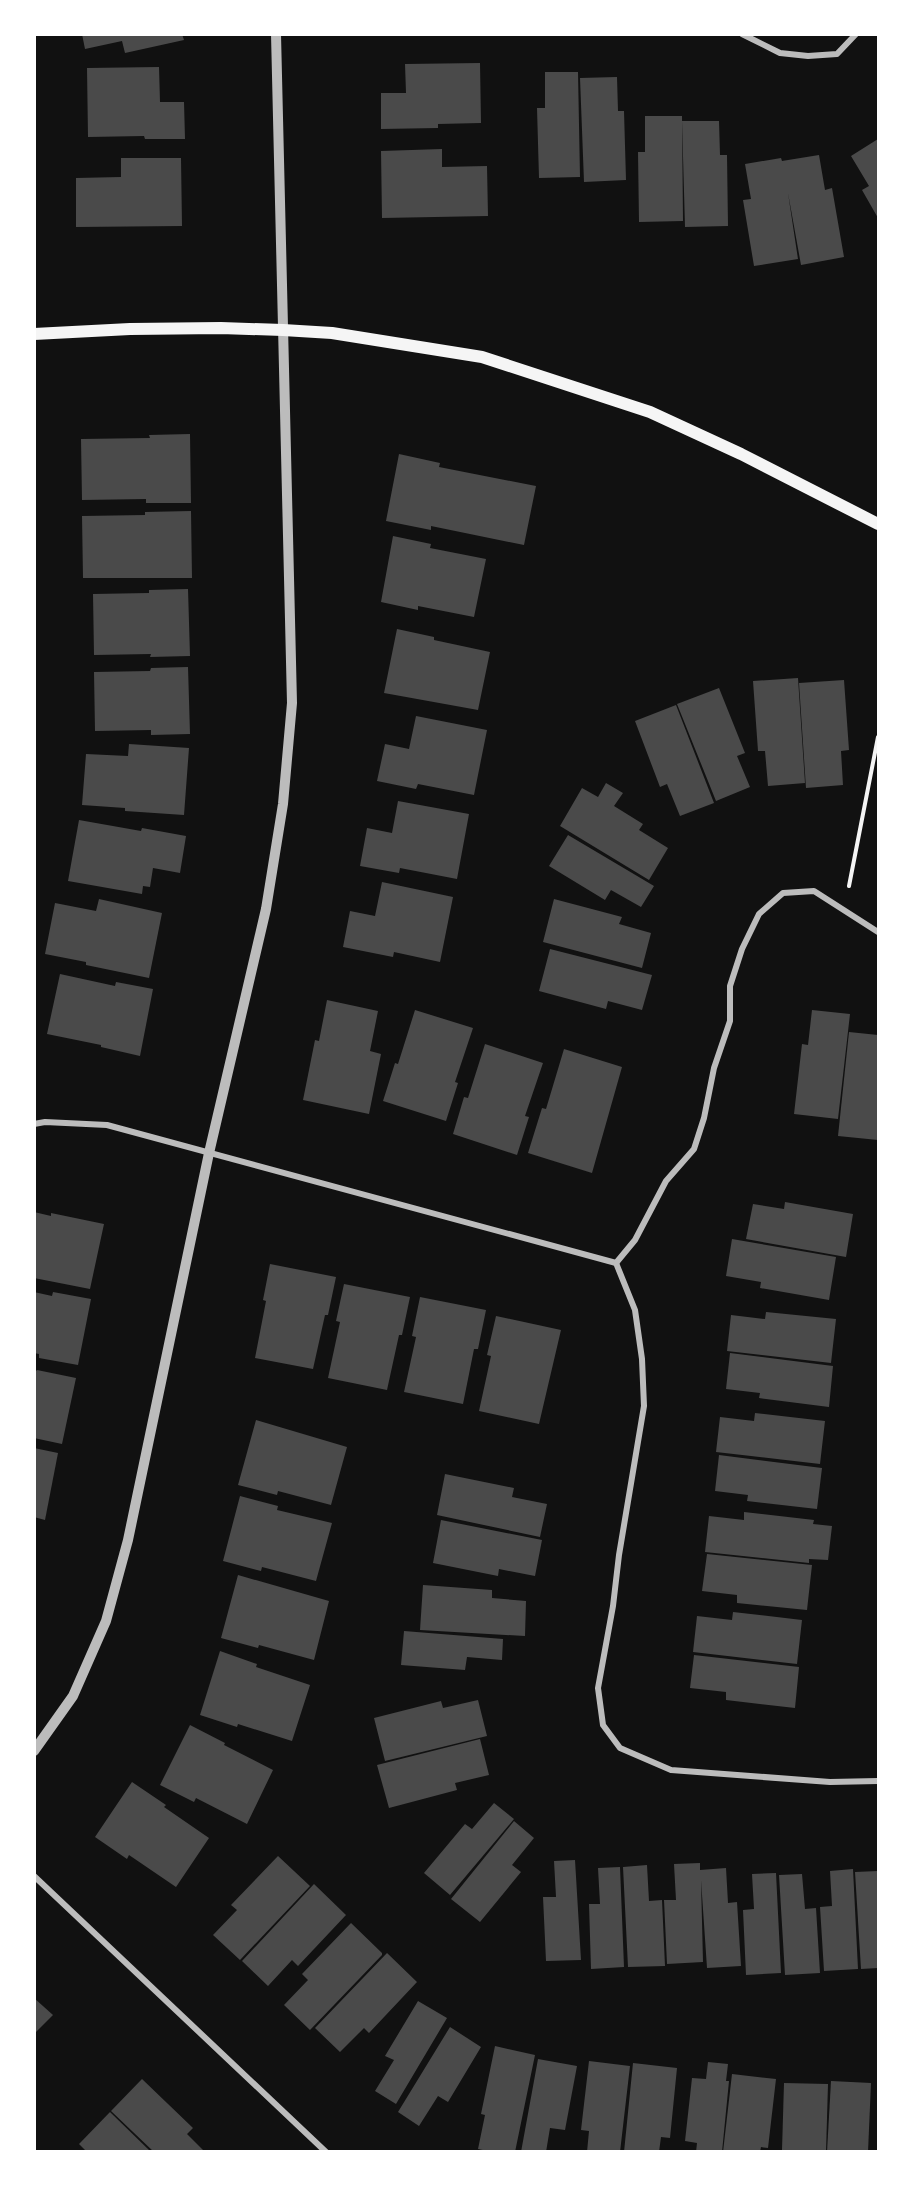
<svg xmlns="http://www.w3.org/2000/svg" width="913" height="2186" viewBox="0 0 913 2186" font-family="'Work Sans',sans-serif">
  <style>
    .building { fill: #4a4a4a }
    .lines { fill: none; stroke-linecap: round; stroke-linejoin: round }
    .path { stroke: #f5f5f5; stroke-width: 4 }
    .minor { stroke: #bcbcbc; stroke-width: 6 }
    .tertiary { stroke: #bcbcbc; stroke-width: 10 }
    .secondary { stroke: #f5f5f5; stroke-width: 12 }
  </style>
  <rect width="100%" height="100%" fill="#111"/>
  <!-- building -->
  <g class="building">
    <path d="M82 34H182L184 40 125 53 122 41 85 49Z"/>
    <path d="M480 63 481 123 438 124V128L381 129V93H406L405 64Z"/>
    <path d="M159 67 160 102H184L185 139H145L144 136 88 137 87 68Z"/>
    <path d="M545 72H578L580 177 539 178 537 108H545Z"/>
    <path d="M617 77 618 111H624L626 180 584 182 580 78Z"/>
    <path d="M645 116H682L683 221 639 222 638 152H645Z"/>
    <path d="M682 121H719L720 155H727L728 226 685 227Z"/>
    <path d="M878 139V218L862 190 869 186 851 156Z"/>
    <path d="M442 149V167L487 166 488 216 382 218 381 151Z"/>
    <path d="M819 155 825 190 832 188 844 257 801 265 788 193 798 259 754 266 743 200 751 199 745 164 781 158 782 161Z"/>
    <path d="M121 158H181L182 226 76 227V178L121 177Z"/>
    <path d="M190 434 191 503H146V499L82 500 81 439 150 438 149 435Z"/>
    <path d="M399 454 440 463 439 467 536 486 524 545 431 526V530L386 521Z"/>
    <path d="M191 511 192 578H83L82 516 145 515V512Z"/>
    <path d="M393 536 431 544 430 548 486 559 474 617 418 606V610L381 602Z"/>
    <path d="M188 589 190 656 150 657 151 654 94 655 93 594 149 593V590Z"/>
    <path d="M397 629 434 637V640L490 652 478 710 384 693Z"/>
    <path d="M188 667 190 734 151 735V730L95 731 94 672 150 671 151 668Z"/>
    <path d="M798 678 805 783 768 786 765 751H758L753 681Z"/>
    <path d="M844 680 849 750 841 751 843 785 806 788 799 683Z"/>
    <path d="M719 688 745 753 737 756 750 787 716 801 677 704Z"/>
    <path d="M676 705 714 803 680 816 667 784 660 787 635 721Z"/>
    <path d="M416 716 487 730 474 795 418 784 416 789 377 781 385 744 409 749Z"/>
    <path d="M129 744 189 748 184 815 125 811V808L82 805 86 754 128 756Z"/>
    <path d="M606 783 623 793 614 806 643 824 639 830 668 848 649 880 560 826 582 788 598 797Z"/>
    <path d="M398 801 469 814 457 879 400 868 399 873 360 866 367 828 392 833Z"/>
    <path d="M79 820 141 831 142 828 186 836 180 873 153 868 150 887 143 886 142 894 68 881Z"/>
    <path d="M568 835 654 886 641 907 611 890 605 900 549 866Z"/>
    <path d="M382 882 453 897 440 962 394 952 393 957 343 947 350 911 375 916Z"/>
    <path d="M99 899 162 913 149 978 86 965V962L45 954 55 903 96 911Z"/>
    <path d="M554 899 622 917 619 924 651 933 642 968 543 942Z"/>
    <path d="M550 949 652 975 642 1010 608 1001 606 1009 539 991Z"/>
    <path d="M60 974 115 986 116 982 153 989 140 1056 101 1047V1045L47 1034Z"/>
    <path d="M327 1000 378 1011 370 1051 381 1054 369 1114 303 1100 315 1040 319 1041Z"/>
    <path d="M415 1010 473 1028 455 1082 458 1083 446 1121 383 1101 395 1063 398 1064Z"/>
    <path d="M812 1010 850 1014 838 1119 794 1114 802 1044 808 1045Z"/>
    <path d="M849 1032 878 1035V1140L838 1136Z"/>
    <path d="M485 1044 543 1063 525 1116 529 1117 517 1155 453 1134 464 1097 468 1098Z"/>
    <path d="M564 1049 622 1067 592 1173 528 1153 542 1108 546 1109Z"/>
    <path d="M785 1202 853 1214 846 1257 746 1239 753 1204 784 1209Z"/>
    <path d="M34 1212 51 1216V1213L104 1224 90 1289 34 1278Z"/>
    <path d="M732 1239 836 1257 829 1300 760 1288 761 1282 726 1276Z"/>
    <path d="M270 1264 336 1277 328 1315H325L313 1369 255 1358 266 1301 263 1300Z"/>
    <path d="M344 1284 410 1297 402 1335H399L387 1390 328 1378 340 1322 336 1321Z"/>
    <path d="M34 1292 52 1296 53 1292 91 1299 78 1365 39 1358V1354L34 1353Z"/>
    <path d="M420 1297 486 1310 478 1349H474L463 1404 404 1392 416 1337 412 1336Z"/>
    <path d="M766 1312 836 1319 831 1363 727 1351 731 1315 765 1319Z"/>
    <path d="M496 1316 561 1330 539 1424 479 1411 491 1356 487 1355Z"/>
    <path d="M730 1353 833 1366 829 1407 759 1398 760 1393 726 1389Z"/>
    <path d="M37 1370 76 1378 62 1444 34 1438V1373Z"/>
    <path d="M755 1413 825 1421 820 1464 716 1452 720 1417 754 1421Z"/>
    <path d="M256 1420 347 1447 331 1505 278 1491 277 1495 238 1485Z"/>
    <path d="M34 1448 58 1453 45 1520 34 1517Z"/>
    <path d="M719 1455 822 1468 817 1509 747 1501 748 1495 715 1491Z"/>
    <path d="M445 1474 514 1488 512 1497 547 1504 540 1537 437 1515Z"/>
    <path d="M240 1496 278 1506 277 1510 332 1523 316 1581 262 1567 261 1571 223 1561Z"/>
    <path d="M744 1512 814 1520 813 1524 832 1526 828 1560 809 1559V1563L705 1552 709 1516 744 1520Z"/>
    <path d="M441 1520 542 1540 535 1576 499 1569 498 1576 433 1563Z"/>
    <path d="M707 1554 812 1565 807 1610 737 1603V1595L702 1591Z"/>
    <path d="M238 1575 329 1601 314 1660 259 1645 258 1648 221 1638Z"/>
    <path d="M423 1585 492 1590V1598L526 1601 525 1636 420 1630Z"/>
    <path d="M733 1612 802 1620 797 1664 693 1652 697 1616 732 1620Z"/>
    <path d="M404 1631 503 1639 502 1660 467 1657 465 1670 401 1665Z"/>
    <path d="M220 1651 257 1664 256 1667 310 1685 292 1741 238 1724 237 1727 200 1715Z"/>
    <path d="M694 1655 799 1667 795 1708 726 1700V1692L690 1688Z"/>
    <path d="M478 1700 487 1736 385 1761 374 1718 441 1701 443 1708Z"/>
    <path d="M190 1725 225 1743 224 1745 273 1770 247 1824 196 1798 194 1802 160 1785Z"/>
    <path d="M480 1739 489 1775 455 1783 457 1790 389 1808 377 1765Z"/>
    <path d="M132 1782 166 1805 164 1807 209 1838 176 1887 129 1855 127 1859 95 1837Z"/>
    <path d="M494 1803 514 1819 450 1895 424 1873 465 1824 472 1829Z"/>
    <path d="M514 1821 534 1838 512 1865 521 1872 480 1922 451 1899Z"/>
    <path d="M278 1856 310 1886 240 1960 213 1935 237 1910 231 1905Z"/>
    <path d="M575 1860 581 1960 546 1961 543 1897H556L554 1861Z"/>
    <path d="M700 1863V1870L726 1868 728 1903 737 1902 741 1966 707 1968 701 1880 703 1962 667 1964 664 1900H676L674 1864Z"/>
    <path d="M647 1865 649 1901 662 1900 665 1966 628 1967 623 1867Z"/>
    <path d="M620 1867 624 1967 591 1969 589 1904H600L598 1868Z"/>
    <path d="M853 1869 858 1969 824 1971 820 1907 832 1906 830 1871Z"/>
    <path d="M878 1871V1968L861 1969 855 1872Z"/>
    <path d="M776 1873 781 1973 746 1975 743 1910 754 1909 752 1874Z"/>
    <path d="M802 1874 805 1909 816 1908 820 1973 785 1975 779 1875Z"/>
    <path d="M314 1884 346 1915 298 1966 292 1960 268 1986 242 1961Z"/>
    <path d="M351 1923 382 1953V1955L310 2030 284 2005 308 1980 302 1974Z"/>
    <path d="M387 1953 417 1982 369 2033 364 2028 340 2052 315 2028Z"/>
    <path d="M34 1998 53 2015 34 2034Z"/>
    <path d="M418 2001 447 2018 396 2104 375 2091 394 2060 385 2056Z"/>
    <path d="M450 2027 481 2047 448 2102 438 2096 419 2126 398 2112Z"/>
    <path d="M495 2046 535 2055 515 2152H492L478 2149 485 2115 481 2114Z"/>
    <path d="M538 2059 577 2066 565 2130 550 2128 546 2152H521Z"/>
    <path d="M589 2061 630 2066 620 2152H587L589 2131 581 2130Z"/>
    <path d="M708 2062 728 2064 726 2081H729L722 2152H696L697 2143 685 2141 692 2078 706 2079Z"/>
    <path d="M633 2063 677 2068 670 2138 661 2137 659 2152H624Z"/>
    <path d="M732 2074 776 2079 768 2148 761 2147 760 2152H723Z"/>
    <path d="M142 2079 193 2128 187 2134 205 2152H154L111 2111Z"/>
    <path d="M831 2081 871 2083 868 2152H827Z"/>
    <path d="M784 2083 828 2084 826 2152 782 2150Z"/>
    <path d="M110 2112 151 2152H87L79 2144Z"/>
  </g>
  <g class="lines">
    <!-- path -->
    <path class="path" d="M849 886 878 737"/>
    <!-- minor -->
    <g class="minor">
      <path d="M742 34 780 53 808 56 837 54 856 34"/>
      <path d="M34 1124 45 1122 107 1125 616 1263"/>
      <path d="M616 1263 635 1310 642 1359 644 1406 619 1555 613 1606 598 1688 603 1725 620 1748 671 1770 830 1782 878 1781"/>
      <path d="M616 1263 635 1240 666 1181 694 1149 704 1118 714 1068 730 1021V986L742 949 759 914 783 893 814 891 878 932"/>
      <path d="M34 1876 326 2152"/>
    </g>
    <!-- tertiary -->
    <path class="tertiary" d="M34 1751 73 1696 106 1621 128 1540 209 1153 266 909 283 804 292 703 276 34"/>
    <!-- secondary -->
    <path class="secondary" d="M34 334 130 329 221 328 283 330 332 333 482 357 650 412 741 454 878 524"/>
  </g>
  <!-- border -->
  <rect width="913" height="2186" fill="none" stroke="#ffffff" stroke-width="72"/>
</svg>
